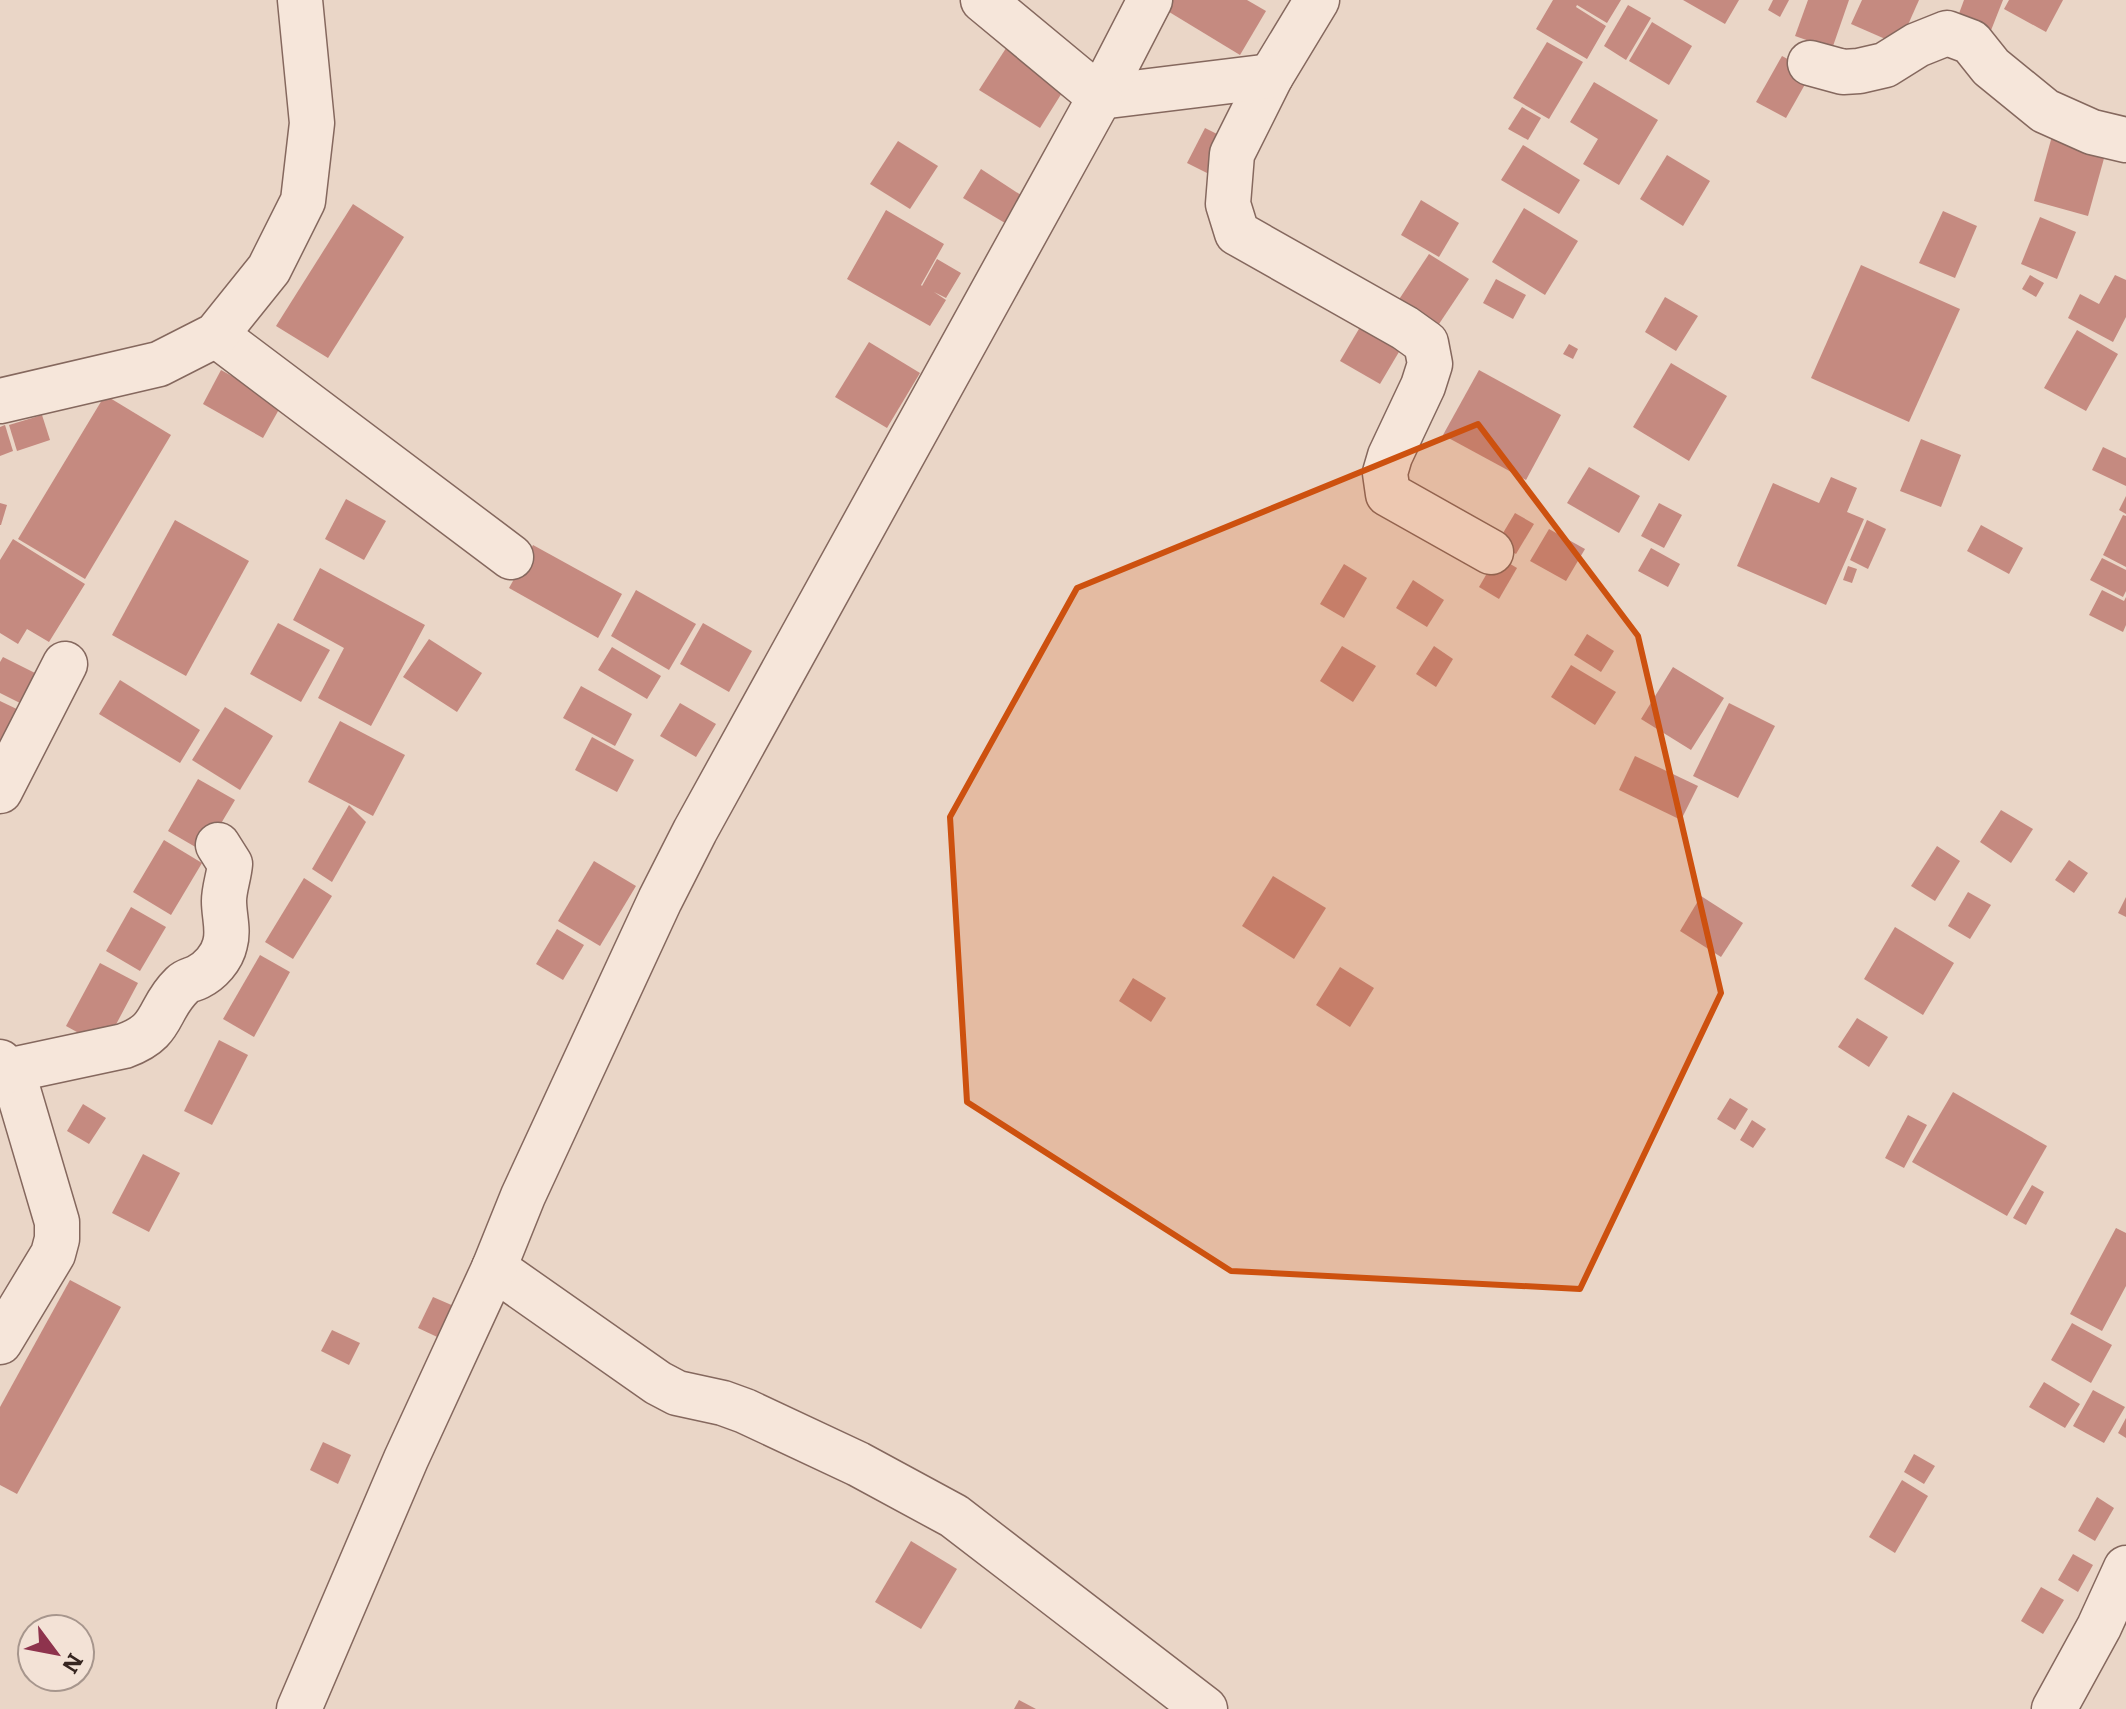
<svg xmlns="http://www.w3.org/2000/svg" width="2126" height="1709" viewBox="0 0 2126 1709" font-family="Literata,serif">
  <style>
    .building { fill: #c58a80 }
    .lines { fill: none; stroke-linecap: round; stroke-linejoin: round }
    .minor-casing { stroke: #85685e; stroke-width: 47 }
    .minor { stroke: #f6e6da; stroke-width: 44 }
    .marked { fill: #cd510f; fill-opacity: 0.2; stroke: #cd510f; stroke-width: 6; stroke-linejoin: round }
  </style>
  <rect width="100%" height="100%" fill="#ead6c7"/>
  <!-- building -->
  <g class="building">
    <path d="M1158 0H1247L1266 11 1240 55 1156 4Z"/>
    <path d="M1553 0H1621L1607 23 1577 5 1576 7 1606 26 1587 59 1536 29Z"/>
    <path d="M1683 0H1739L1725 24Z"/>
    <path d="M1773 0H1789L1780 17 1768 10Z"/>
    <path d="M1808 0H1849L1832 49 1795 36Z"/>
    <path d="M1862 0H1919L1899 45 1851 24Z"/>
    <path d="M1964 0H2003L1986 43 1953 30Z"/>
    <path d="M2009 0H2063L2046 32 2004 9Z"/>
    <path d="M1628 5 1651 18 1626 60 1604 46Z"/>
    <path d="M1652 22 1692 46 1669 85 1629 61Z"/>
    <path d="M1010 42 1070 80 1040 128 979 90Z"/>
    <path d="M1547 42 1583 62 1549 119 1513 98Z"/>
    <path d="M1782 56 1812 72 1786 118 1756 102Z"/>
    <path d="M1594 82 1658 120 1619 185 1583 164 1598 139 1570 122Z"/>
    <path d="M1522 107 1541 118 1528 140 1508 129Z"/>
    <path d="M1205 128 1231 141 1213 176 1187 163Z"/>
    <path d="M2054 129 2108 144 2088 216 2034 201Z"/>
    <path d="M898 141 938 166 910 209 870 184Z"/>
    <path d="M1523 145 1580 180 1559 214 1501 180Z"/>
    <path d="M1667 155 1710 181 1683 226 1640 199Z"/>
    <path d="M981 169 1027 199 1010 226 963 198Z"/>
    <path d="M1421 200 1459 223 1439 257 1401 235Z"/>
    <path d="M353 204 404 237 328 358 276 326Z"/>
    <path d="M1524 208 1578 241 1545 295 1492 262Z"/>
    <path d="M886 210 944 244 921 285 922 286 937 259 961 273 946 298 934 292 946 300 930 326 847 279Z"/>
    <path d="M1943 211 1977 226 1955 278 1919 263Z"/>
    <path d="M2040 217 2076 232 2057 279 2021 264Z"/>
    <path d="M1429 254 1469 279 1431 336 1392 310Z"/>
    <path d="M1861 265 1960 309 1909 422 1811 378Z"/>
    <path d="M2030 275 2044 283 2036 297 2022 289Z"/>
    <path d="M2115 275 2126 280V317L2113 342 2068 318 2080 294 2099 304Z"/>
    <path d="M1496 279 1526 295 1513 319 1483 303Z"/>
    <path d="M1665 297 1698 316 1676 351 1645 332Z"/>
    <path d="M1366 317 1406 340 1380 384 1340 361Z"/>
    <path d="M2077 330 2118 354 2086 411 2044 388Z"/>
    <path d="M869 342 920 373 887 428 835 397Z"/>
    <path d="M1569 344 1578 349 1573 359 1563 354Z"/>
    <path d="M1671 363 1727 396 1689 461 1633 427Z"/>
    <path d="M221 370 282 404 263 438 203 404Z"/>
    <path d="M1479 370 1561 415 1526 480 1443 435Z"/>
    <path d="M105 395 171 435 85 579 18 539Z"/>
    <path d="M42 415 50 440 17 451 9 425Z"/>
    <path d="M5 425 13 451 0 456V427Z"/>
    <path d="M1921 439 1961 455 1941 507 1900 491Z"/>
    <path d="M2103 447 2126 458V486L2092 470Z"/>
    <path d="M1589 467 1640 496 1619 533 1567 503Z"/>
    <path d="M1831 477 1857 488 1847 512 1864 519 1826 605 1737 566 1773 483 1819 503Z"/>
    <path d="M2126 496V514L2119 510Z"/>
    <path d="M346 499 386 521 364 560 325 539Z"/>
    <path d="M0 503 7 505 1 525H0Z"/>
    <path d="M1659 503 1682 515 1664 548 1641 536Z"/>
    <path d="M1515 513 1534 524 1516 554 1497 543Z"/>
    <path d="M2123 515 2126 516V567L2103 555Z"/>
    <path d="M175 520 249 561 186 676 112 635Z"/>
    <path d="M1867 520 1886 529 1868 569 1850 560Z"/>
    <path d="M1981 525 2023 548 2009 574 1967 551Z"/>
    <path d="M1549 529 1585 549 1566 581 1530 561Z"/>
    <path d="M13 539 85 584 49 642 27 629 18 644 0 633V560Z"/>
    <path d="M533 545 622 594 598 638 509 588Z"/>
    <path d="M1651 548 1680 564 1668 587 1638 571Z"/>
    <path d="M1497 556 1517 568 1499 599 1479 587Z"/>
    <path d="M2102 558 2126 570V591L2123 597 2090 580Z"/>
    <path d="M1344 564 1367 578 1344 618 1320 604Z"/>
    <path d="M1848 566 1857 569 1852 583 1843 580Z"/>
    <path d="M320 568 425 625 371 726 318 698 344 648 293 620Z"/>
    <path d="M1413 580 1444 600 1427 627 1396 608Z"/>
    <path d="M636 590 696 624 669 670 611 636Z"/>
    <path d="M2102 590 2124 601 2126 597V625L2123 632 2089 615Z"/>
    <path d="M278 623 330 650 301 702 250 674Z"/>
    <path d="M703 623 752 651 729 692 680 664Z"/>
    <path d="M1587 634 1614 651 1601 672 1574 655Z"/>
    <path d="M429 639 482 673 457 712 403 677Z"/>
    <path d="M1342 646 1376 666 1353 702 1320 681Z"/>
    <path d="M1434 646 1453 659 1436 687 1416 674Z"/>
    <path d="M612 647 661 676 647 699 598 670Z"/>
    <path d="M3 657 41 676 26 706 0 693V662Z"/>
    <path d="M1571 665 1616 692 1595 725 1551 697Z"/>
    <path d="M1673 667 1724 698 1691 750 1641 719Z"/>
    <path d="M120 680 200 730 180 763 99 714Z"/>
    <path d="M581 686 632 714 615 746 563 718Z"/>
    <path d="M0 701 23 712 0 758Z"/>
    <path d="M680 703 716 724 696 757 660 736Z"/>
    <path d="M1729 703 1775 726 1738 798 1693 776Z"/>
    <path d="M225 707 273 736 240 790 192 760Z"/>
    <path d="M340 721 405 755 373 816 308 782Z"/>
    <path d="M592 737 634 760 617 792 575 770Z"/>
    <path d="M1635 756 1698 786 1681 820 1619 790Z"/>
    <path d="M198 779 235 800 204 852 168 831Z"/>
    <path d="M349 805 366 822 332 882 312 869Z"/>
    <path d="M2001 810 2033 829 2011 863 1980 842Z"/>
    <path d="M164 840 202 863 171 915 133 892Z"/>
    <path d="M1937 846 1960 861 1935 901 1911 886Z"/>
    <path d="M2069 860 2088 873 2074 893 2055 880Z"/>
    <path d="M594 861 636 886 600 946 558 921Z"/>
    <path d="M1273 876 1326 908 1294 959 1242 926Z"/>
    <path d="M304 878 332 896 293 959 265 942Z"/>
    <path d="M1968 892 1991 905 1970 939 1948 926Z"/>
    <path d="M1701 896 1743 923 1721 957 1680 931Z"/>
    <path d="M2126 897V917L2118 913Z"/>
    <path d="M131 907 166 927 140 971 106 951Z"/>
    <path d="M1895 927 1954 963 1923 1015 1864 979Z"/>
    <path d="M557 929 584 945 563 980 536 964Z"/>
    <path d="M260 955 290 972 254 1037 223 1019Z"/>
    <path d="M100 963 138 983 104 1047 66 1026Z"/>
    <path d="M1340 967 1374 988 1350 1027 1316 1005Z"/>
    <path d="M1133 978 1166 998 1151 1022 1119 1001Z"/>
    <path d="M1857 1018 1888 1037 1869 1067 1838 1047Z"/>
    <path d="M219 1040 248 1055 212 1125 184 1111Z"/>
    <path d="M1953 1092 2047 1146 2007 1216 1912 1162Z"/>
    <path d="M1730 1098 1748 1109 1735 1130 1717 1119Z"/>
    <path d="M83 1104 106 1118 89 1144 67 1131Z"/>
    <path d="M1908 1115 1927 1125 1904 1168 1885 1158Z"/>
    <path d="M1752 1120 1766 1129 1753 1148 1740 1140Z"/>
    <path d="M143 1154 180 1173 149 1232 112 1213Z"/>
    <path d="M2032 1185 2044 1192 2026 1225 2013 1218Z"/>
    <path d="M2116 1228 2126 1233V1286L2102 1331 2070 1314Z"/>
    <path d="M70 1280 121 1307 17 1494 0 1485V1407Z"/>
    <path d="M433 1297 463 1310 448 1342 418 1328Z"/>
    <path d="M2072 1323 2112 1345 2091 1383 2051 1360Z"/>
    <path d="M332 1330 360 1343 349 1365 321 1351Z"/>
    <path d="M2044 1382 2080 1404 2065 1428 2029 1407Z"/>
    <path d="M2093 1390 2125 1407 2104 1443 2073 1426Z"/>
    <path d="M2126 1418V1438L2118 1433Z"/>
    <path d="M323 1442 351 1455 338 1484 310 1470Z"/>
    <path d="M1914 1454 1935 1466 1924 1484 1904 1472Z"/>
    <path d="M1902 1480 1928 1496 1895 1553 1869 1537Z"/>
    <path d="M2097 1497 2114 1508 2095 1541 2078 1531Z"/>
    <path d="M911 1541 957 1569 921 1629 875 1602Z"/>
    <path d="M2073 1554 2093 1565 2078 1592 2058 1580Z"/>
    <path d="M2041 1587 2064 1600 2043 1634 2021 1621Z"/>
    <path d="M1019 1700 1036 1709H1014Z"/>
  </g>
  <g class="lines">
    <defs>
      <g id="minor">
        <path d="M1317 0 1271 76 1232 154 1228 204 1237 233 1405 328 1426 343 1430 364 1423 386 1390 456 1385 473 1388 494 1491 552"/>
        <path d="M1810 63 1843 72 1859 71 1885 65 1917 45 1947 33 1971 42 1991 67 2045 111 2092 132 2126 140"/>
        <path d="M1100 97 1271 76"/>
        <path d="M1100 97 1150 0"/>
        <path d="M216 335 511 557"/>
        <path d="M0 401 159 364 216 335 269 269 303 201 312 123 300 0"/>
        <path d="M0 791 65 664"/>
        <path d="M0 1062 7 1071 18 1090 57 1222V1239L53 1254 0 1342"/>
        <path d="M7 1071 124 1046C166 1031 156 1010 182 985 187 980 192 980 198 977 210 971 222 958 225 944 229 930 224 916 224 901 224 889 229 876 230 864L218 845"/>
        <path d="M494 1268 658 1383 677 1393 723 1403 745 1411 858 1464 954 1516 1205 1709"/>
        <path d="M299 1709 406 1459 494 1268 523 1196 660 900 695 831 1100 97 983 0"/>
        <path d="M2054 1709 2099 1627 2126 1568"/>
      </g>
    </defs>
    <!-- minor casing -->
    <use href="#minor" class="minor-casing"/>
    <!-- minor -->
    <use href="#minor" class="minor"/>
  </g>
  <!-- marked area -->
  <path class="marked" d="M1478 424 1638 636 1721 993 1580 1289 1231 1271 967 1102 950 817 1077 588Z"/>
  <!-- north arrow -->
  <g transform="translate(56 1653) rotate(122)"><circle r="38" fill="#f3e2d6" stroke="#a7968d" stroke-width="2"/>
  <path d="M0-6L14 30L0 20L-14 30Z" fill="#8e334d"/>
  <text y="-12" font-size="22" font-weight="bold" text-anchor="middle" fill="#362520">N</text>
  </g>
</svg>
